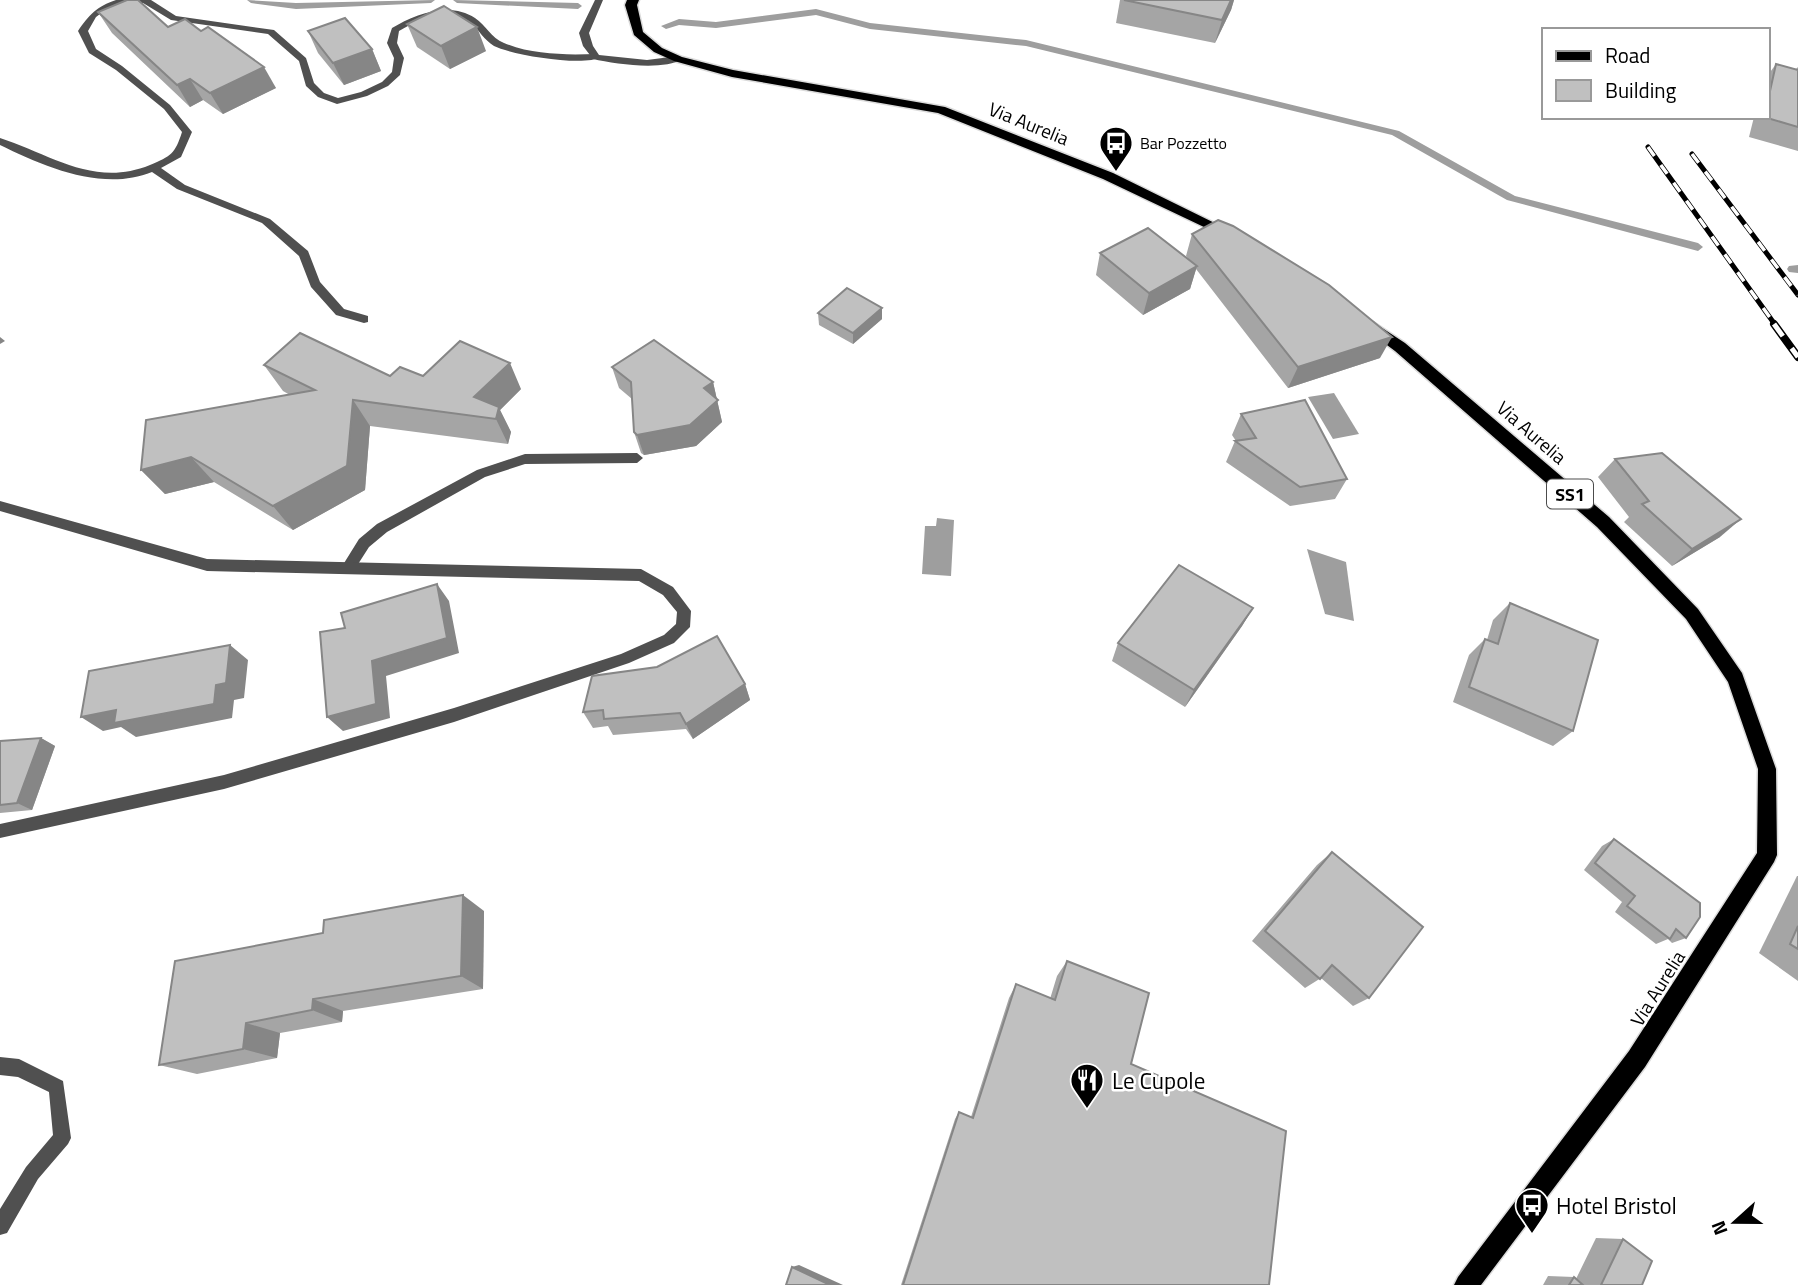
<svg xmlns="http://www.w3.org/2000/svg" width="1798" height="1285" viewBox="0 0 1798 1285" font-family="'Titillium Web',sans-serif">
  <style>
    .water { fill: #9e9e9e }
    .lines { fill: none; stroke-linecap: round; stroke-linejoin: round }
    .stream { fill: #9e9e9e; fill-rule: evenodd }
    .primary-casing { stroke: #dbdbdb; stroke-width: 3 }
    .service { fill: #505050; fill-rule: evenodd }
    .minor { fill: #505050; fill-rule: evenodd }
    .primary { fill: #000; fill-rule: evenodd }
    .rail-far1-casing { stroke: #000; stroke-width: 5 }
    .rail-casing { stroke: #000; stroke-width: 8 }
    .rail-far1 { stroke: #fff; stroke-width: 3.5; stroke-dasharray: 11; stroke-linecap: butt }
    .rail { stroke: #fff; stroke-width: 5; stroke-dasharray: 15; stroke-linecap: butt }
    .wall { fill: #a5a5a5 }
    .shaded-wall { fill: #868686 }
    .building { fill: #c0c0c0; stroke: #868686; stroke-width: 2 }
    .labels { text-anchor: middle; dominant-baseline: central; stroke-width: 5; stroke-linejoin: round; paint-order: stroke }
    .far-poi-label { font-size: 16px; fill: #000; stroke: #fff; text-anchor: start }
    .shield { fill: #fff; stroke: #4c4c4c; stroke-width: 2 }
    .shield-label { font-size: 18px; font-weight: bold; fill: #000 }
    .street-label { font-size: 19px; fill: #000; stroke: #fff }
    .near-poi-label { font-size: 23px; fill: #000; stroke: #fff; text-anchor: start }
  </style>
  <rect width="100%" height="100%" fill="#fff"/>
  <!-- water -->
  <g class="water">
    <path d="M1334 393 1359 434 1333 439 1308 397Z"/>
    <path d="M937 518 954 520 951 576 922 574 925 526H936Z"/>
    <path d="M1307 549 1346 562 1354 621 1325 614Z"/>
  </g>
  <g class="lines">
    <!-- stream -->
    <g class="stream">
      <path d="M247 0 296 3 435 0 431 3 296 9 251 3Z"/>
      <path d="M453 0 578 3 582 6 578 9 457 3Z"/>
      <path d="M816 9 870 23 1026 40 1399 131 1515 196 1698 243 1703 247 1698 251 1507 200 1392 135 1026 46 870 29 816 15 716 28 679 25 666 29 661 26 679 19 716 22Z"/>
      <path d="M1798 265V273L1789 272 1787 269 1789 266Z"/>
    </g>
    <defs>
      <g id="primary">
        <path d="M627 0H639L637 5 643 32 662 48 682 57 733 70 945 107 1113 173 1237 234 1230 238 1225 237 1103 179 938 113 732 77 674 61 654 52 634 35 625 5Z"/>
        <path d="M1373 322 1405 343 1609 517 1698 609 1742 673 1776 769 1777 855 1774 862 1645 1067 1481 1285H1454L1458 1277 1629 1051 1757 853 1758 769 1728 682 1686 619 1597 527 1395 351 1368 331 1366 327 1368 323Z"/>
      </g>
    </defs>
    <!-- primary casing -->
    <use href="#primary" class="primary-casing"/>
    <!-- service -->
    <g class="service">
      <path d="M116 0H151L176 16 274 30 306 58 314 83 324 93 338 98 361 92 382 82 392 72 394 58 387 43 392 28C415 14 450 1 475 18 486 25 491 38 504 43 532 55 566 55 596 54L601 57C584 67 512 55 494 46 484 40 479 30 471 23 449 6 420 19 399 31L397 43 404 58 400 75 388 86 367 96 337 104 318 97 306 86 299 61 268 34 171 20 143 3H126L108 8 96 17 88 31 96 49 122 66 170 105 192 132 181 157 161 168 185 185 270 219 308 251 320 282 344 309 368 316V322L364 323 336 315 311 287 299 256 262 223 177 189 152 172C103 192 45 167 0 145V138C50 154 94 188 150 165 171 156 175 154 182 132L164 109 116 70 89 53 78 31C89 15 97 6 116 0Z"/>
      <path d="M637 453 643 458 637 463 525 464 485 477 387 532 369 547 353 572H343L341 568 359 539 377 524 477 470 525 454Z"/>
    </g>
    <!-- minor -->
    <g class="minor">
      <path d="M595 0H603L589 33 593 46 599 55 647 60 678 56 683 59C662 71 616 64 593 59L583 46 579 33Z"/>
      <path d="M0 501 207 559 641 569 673 587 691 611 690 627 674 643 629 663 454 722 224 789 0 838V824L224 775 454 708 621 654 664 635 676 624 677 612 663 595 639 581 207 571 0 511Z"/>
      <path d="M0 1057 19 1059 63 1081 71 1138 68 1144 38 1179 7 1233 0 1235V1209L26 1167 53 1135 49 1092 18 1077 0 1075Z"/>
    </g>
    <!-- primary -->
    <use href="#primary" class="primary"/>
    <defs>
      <g id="rail-far1">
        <path d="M1648 147 1776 326"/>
        <path d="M1692 154 1798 295"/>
      </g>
      <path id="rail" d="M1774 324 1798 357"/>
    </defs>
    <!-- rail-far1 casing -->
    <use href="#rail-far1" class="rail-far1-casing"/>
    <!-- rail casing -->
    <use href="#rail" class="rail-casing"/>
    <!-- rail-far1 -->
    <use href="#rail-far1" class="rail-far1"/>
    <!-- rail -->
    <use href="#rail" class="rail"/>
  </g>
  <!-- wall -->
  <g class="wall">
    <path d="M1120 0H1234L1231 10 1215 43 1116 23Z"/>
    <path d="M98 12 168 27 276 88 223 114 203 100 190 107 112 33Z"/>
    <path d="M407 24 486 51 450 69 417 47Z"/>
    <path d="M308 31 372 49 381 71 344 85 318 53Z"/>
    <path d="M1776 64 1796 69 1798 67V151L1749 137 1754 117H1768V75Z"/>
    <path d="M1192 234 1380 358 1288 388 1196 269 1190 289 1143 315 1096 275 1100 253 1190 261 1186 256Z"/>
    <path d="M882 308V319L853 344 819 325 818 313Z"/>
    <path d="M264 365 390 376H423L521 389 500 410 511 432 508 444 370 426 365 490 293 530 214 482 165 494 141 470 290 395 283 391Z"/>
    <path d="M612 367 713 382 722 422 696 446 644 455 641 453 634 432 632 399 619 388Z"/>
    <path d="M1241 414 1347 479 1335 499 1290 506 1226 462 1235 441H1236L1232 435Z"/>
    <path d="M1615 459 1720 537 1672 566 1624 522 1629 517 1598 477Z"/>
    <path d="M1510 603 1573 731 1553 746 1453 702 1469 655 1485 639 1487 640 1493 620Z"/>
    <path d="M1253 608 1242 626 1185 707 1112 661 1118 643Z"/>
    <path d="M745 684 750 700 693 739 686 729 613 735 608 726 593 728 583 712Z"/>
    <path d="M41 738 55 746 32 810 0 813V741Z"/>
    <path d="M1614 839 1686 938 1672 943 1668 939 1656 944 1615 912 1622 902 1584 870 1602 846Z"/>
    <path d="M1332 852 1369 998 1353 1006 1321 978 1305 988 1252 941 1317 865Z"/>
    <path d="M1797 876H1798V981L1759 953Z"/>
    <path d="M484 911 483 989 343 1011 342 1022 280 1033 277 1058 197 1074 159 1065 175 961Z"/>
    <path d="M1067 961 1131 1064 1269 1285H901L955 1119 959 1112 971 1117 1009 998 1016 984 1050 999 1057 976Z"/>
    <path d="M1596 1238 1623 1239 1642 1285H1543L1548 1276 1574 1277 1576 1279Z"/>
  </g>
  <!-- shaded-wall -->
  <g class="shaded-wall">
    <path d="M1231 0H1234L1231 10 1215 43 1222 20Z"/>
    <path d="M477 27 486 51 450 69 441 46Z"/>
    <path d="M372 49 381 71 344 85 333 63Z"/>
    <path d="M264 67 276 88 223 114 210 93Z"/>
    <path d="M190 79 203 100 190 107 177 85Z"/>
    <path d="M1197 266 1190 289 1143 315 1149 293Z"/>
    <path d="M882 308V319L853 344V333Z"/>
    <path d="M0 337 5 341 0 344Z"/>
    <path d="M1392 337 1380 358 1288 388 1298 367Z"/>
    <path d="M510 363 521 389 500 410 511 432 508 444 496 419 474 397Z"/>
    <path d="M713 382 722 422 696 446 644 455 637 435Z"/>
    <path d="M353 400 370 426 365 490 293 530 273 506Z"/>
    <path d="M191 457 214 482 165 494 141 470Z"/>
    <path d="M1741 519 1720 537 1672 566 1692 549Z"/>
    <path d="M437 584 449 601 459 653 386 676 390 718 343 731 327 717 372 661Z"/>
    <path d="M1253 608 1242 626 1185 707 1194 690Z"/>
    <path d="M230 645 248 660 244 698 234 700 232 718 136 737 121 727 103 731 81 717 216 685Z"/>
    <path d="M745 684 750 700 693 739 686 724Z"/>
    <path d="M41 738 55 746 32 810 17 803Z"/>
    <path d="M463 895 484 911 483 989 461 976Z"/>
    <path d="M313 999 343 1011 342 1022 312 1010Z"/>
    <path d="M246 1023 280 1033 277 1058 243 1049Z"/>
    <path d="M799 1265 843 1285H830L792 1267Z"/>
  </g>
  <!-- building -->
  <g class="building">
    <path d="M127 0H138L168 27 185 19 201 31 208 27 264 67 210 93 190 79 177 85 98 12Z"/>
    <path d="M1124 0H1231L1222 20Z"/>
    <path d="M444 6 477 27 441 46 407 24Z"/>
    <path d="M345 18 372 49 333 63 308 31Z"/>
    <path d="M1776 64 1798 70V127L1764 117H1768V100Z"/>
    <path d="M1218 220 1233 226 1329 285 1392 337 1298 367 1192 234Z"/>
    <path d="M1148 228 1197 266 1149 293 1100 253Z"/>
    <path d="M847 288 882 308 853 333 818 313Z"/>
    <path d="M300 333 390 376 400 367 423 376 460 341 510 363 474 397 499 407 496 419 353 400 347 466 273 506 191 457 141 470 146 420 315 390 264 365Z"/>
    <path d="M654 340 713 382 704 388 718 400 690 425 637 435 634 432 631 382 612 367Z"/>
    <path d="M1305 400 1347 479 1300 487 1235 441 1256 438 1241 414Z"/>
    <path d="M1662 453 1741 519 1692 549 1642 504 1649 501 1615 459Z"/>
    <path d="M1179 565 1253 608 1194 690 1118 643Z"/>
    <path d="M437 584 447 638 372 661 376 704 327 717 320 632 345 628 341 613Z"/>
    <path d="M1510 603 1598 640 1573 731 1469 687 1485 639 1498 644Z"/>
    <path d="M717 636 745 684 686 724 680 713 604 719 603 710 583 712 592 676 657 667Z"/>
    <path d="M230 645 226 683 216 685 214 704 114 723 116 710 81 717 89 671Z"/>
    <path d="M41 738 17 803 0 805V741Z"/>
    <path d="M1614 839 1700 903V917L1686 938 1676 929 1670 939 1627 906 1635 896 1595 863Z"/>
    <path d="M1332 852 1423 927 1369 998 1332 965 1320 979 1265 931Z"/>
    <path d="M463 895 461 976 313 999 312 1010 246 1023 243 1049 159 1065 175 961 323 933 324 920Z"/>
    <path d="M1798 926V949L1790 944Z"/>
    <path d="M1067 961 1149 993 1131 1064 1286 1131 1269 1285H903L959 1112 973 1118 1016 984 1055 1000Z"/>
    <path d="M1623 1239 1652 1261 1642 1285H1601Z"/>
    <path d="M792 1267 830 1285H786Z"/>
    <path d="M1574 1277 1583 1285H1569Z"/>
  </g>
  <!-- icons -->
  <defs>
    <symbol id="bus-pin" viewBox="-11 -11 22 30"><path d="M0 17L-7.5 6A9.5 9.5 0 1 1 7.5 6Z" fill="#000" stroke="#fff"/><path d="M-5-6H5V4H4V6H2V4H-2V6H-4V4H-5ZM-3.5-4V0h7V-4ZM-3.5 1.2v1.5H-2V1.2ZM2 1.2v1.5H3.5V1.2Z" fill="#fff"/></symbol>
    <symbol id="restaurant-pin" viewBox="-11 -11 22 30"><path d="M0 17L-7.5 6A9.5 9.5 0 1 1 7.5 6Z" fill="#000" stroke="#fff"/><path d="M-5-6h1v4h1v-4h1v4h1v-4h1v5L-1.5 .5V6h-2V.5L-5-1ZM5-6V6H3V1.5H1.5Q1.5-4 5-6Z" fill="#fff"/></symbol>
  </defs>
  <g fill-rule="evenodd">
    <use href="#bus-pin" x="1097" y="124" width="38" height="52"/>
    <use href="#restaurant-pin" x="1068" y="1061" width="38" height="52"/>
    <use href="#bus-pin" x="1513" y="1186" width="38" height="52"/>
  </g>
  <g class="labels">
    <!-- far-poi labels -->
    <g class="far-poi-label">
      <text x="1140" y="143">Bar Pozzetto</text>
    </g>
    <!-- shield labels -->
    <rect class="shield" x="1547" y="479.5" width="46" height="29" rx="5"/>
    <g class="shield-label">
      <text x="1570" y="494">SS1</text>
    </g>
    <!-- street labels -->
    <g class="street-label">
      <text transform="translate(1029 123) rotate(22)">Via Aurelia</text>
      <text transform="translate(1532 432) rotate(41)">Via Aurelia</text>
      <text transform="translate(1657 988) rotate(-58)">Via Aurelia</text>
    </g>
    <!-- near-poi labels -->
    <g class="near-poi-label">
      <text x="1112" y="1080">Le Cupole</text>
      <text x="1556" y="1205">Hotel Bristol</text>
    </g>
  </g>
  <!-- legend -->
  <rect x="1542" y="28" width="228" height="91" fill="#ffffff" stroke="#999999" stroke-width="2"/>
  <rect x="1556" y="51" width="35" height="10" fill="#000000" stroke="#999999" stroke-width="2"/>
  <text x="1605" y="63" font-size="21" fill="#000000">Road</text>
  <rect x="1556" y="80" width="35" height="21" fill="#c0c0c0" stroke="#999999" stroke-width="2"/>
  <text x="1605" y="98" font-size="21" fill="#000000">Building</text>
  <!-- north arrow -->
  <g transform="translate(1735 1222) rotate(249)" stroke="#ffffff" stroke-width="5" paint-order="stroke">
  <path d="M0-5L12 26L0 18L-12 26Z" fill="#000000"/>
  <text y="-10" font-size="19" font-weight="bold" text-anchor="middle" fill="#000000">N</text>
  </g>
</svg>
